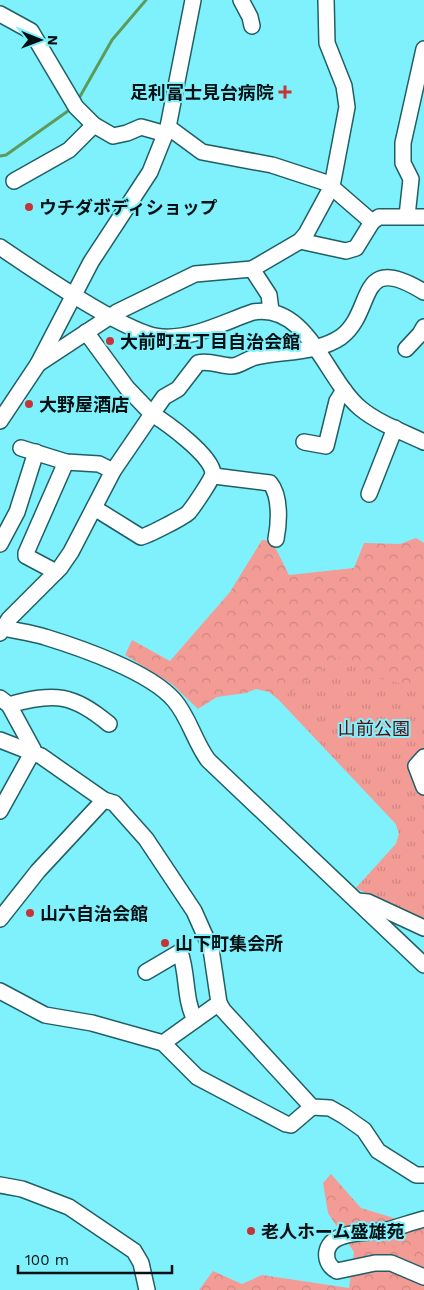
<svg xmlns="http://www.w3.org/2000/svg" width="424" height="1290" viewBox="0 0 424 1290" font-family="'Work Sans','Noto Sans JP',sans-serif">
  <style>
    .forest { fill: url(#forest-crowns) }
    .park { fill: url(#park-tufts) }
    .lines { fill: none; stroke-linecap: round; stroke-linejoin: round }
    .stream { stroke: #5c9b5c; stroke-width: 3 }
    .minor-casing { stroke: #205f65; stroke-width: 18 }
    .minor { stroke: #fff; stroke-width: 15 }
    .poi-dot { fill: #c43538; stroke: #7ff1fc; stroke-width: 2 }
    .labels { text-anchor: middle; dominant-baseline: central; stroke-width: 4; stroke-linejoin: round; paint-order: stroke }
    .poi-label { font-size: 18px; font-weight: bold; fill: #001013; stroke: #7ff1fc; text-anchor: start }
    .park-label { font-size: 18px; fill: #5d0a10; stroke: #7ff1fc }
  </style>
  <defs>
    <pattern id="forest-crowns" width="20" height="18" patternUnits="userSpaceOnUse" patternTransform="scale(1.25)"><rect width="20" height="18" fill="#f39c96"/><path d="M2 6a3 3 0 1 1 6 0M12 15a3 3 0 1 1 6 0" fill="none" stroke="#cf8580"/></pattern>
    <pattern id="park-tufts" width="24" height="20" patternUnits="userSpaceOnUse" patternTransform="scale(1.25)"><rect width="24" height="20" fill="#f39c96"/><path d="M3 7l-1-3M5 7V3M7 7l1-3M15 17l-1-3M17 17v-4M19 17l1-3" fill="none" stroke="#cf8580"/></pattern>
  </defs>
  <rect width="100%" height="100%" fill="#7ff1fc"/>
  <!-- forest -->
  <g class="forest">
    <path d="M416 538 424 543V751L419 919 356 888 396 844 399 834 396 824 279 700 269 692 256 689 246 693 217 697 198 709 172 684 125 655 132 640 170 661 230 592 262 540 272 541 289 575 354 568 364 543 400 544Z"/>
    <path d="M331 1174 361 1208 410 1223 424 1221V1290H199L213 1271 242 1284 262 1275 349 1288 354 1252 328 1213 323 1183Z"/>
  </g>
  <!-- park -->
  <path class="park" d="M342 656 381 679 424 689V923L356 888 396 844 399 834 396 824 279 700Z"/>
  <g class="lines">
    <!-- stream -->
    <g class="stream">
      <path d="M78 100 112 40 146 0"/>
      <path d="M0 156 6 155 68 111"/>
    </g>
    <defs>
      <g id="minor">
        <path d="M241 0 250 17 252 26"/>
        <path d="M0 14 31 31 76 107 94 125 113 136 127 133 141 127 166 134"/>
        <path d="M168 127 202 152 272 165 327 183 372 222"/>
        <path d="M14 181 69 150 94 125"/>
        <path d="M407 216 411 179 403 163V143L424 49"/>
        <path d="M300 241 346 251 356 248 372 222 379 217H424"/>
        <path d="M0 247C31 268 129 336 162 337 193 339 224 322 253 312 308 303 325 378 360 408 378 423 403 432 424 442"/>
        <path d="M252 269 269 295 271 311"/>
        <path d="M406 349 420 334 424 327"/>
        <path d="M38 364 117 312 195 274 252 269 300 241 306 234 332 186 347 107 344 86 327 43 326 0"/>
        <path d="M0 421 38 364 91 262 150 172 168 127 193 0"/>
        <path d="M304 442 326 446 337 401 344 390"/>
        <path d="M21 448 66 462 99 464 113 471"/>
        <path d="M214 476 270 483C281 496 279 524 276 539"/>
        <path d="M369 494 395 428"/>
        <path d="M96 509 141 537C147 536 186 516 189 512 193 507 214 477 213 473 211 455 167 423 152 414L164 397 178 389 198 363C209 360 221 366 232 366 240 366 248 358 256 357 283 351 318 353 341 337 376 311 355 250 424 292"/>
        <path d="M0 544 17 512 36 452"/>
        <path d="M56 572 26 556V553L66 462"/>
        <path d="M0 627C15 631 30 632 45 637 81 648 150 672 174 700 189 717 194 741 208 760L424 965"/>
        <path d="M0 633 9 619 60 568 71 552 113 471 152 414 127 388 86 332"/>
        <path d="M0 698 9 705 33 749 32 753 0 811"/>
        <path d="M9 705C55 692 73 694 109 724"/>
        <path d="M0 740 41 756 104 800 114 803 146 839 194 911 211 949 219 1003 223 1010 312 1107 330 1108 344 1116 364 1130 378 1151 416 1175H424"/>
        <path d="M424 757 416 766 424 787"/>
        <path d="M357 901 368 902 424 928"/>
        <path d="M0 919 38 871 104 800"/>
        <path d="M146 972 180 952C188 974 184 999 195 1020"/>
        <path d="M0 991 45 1015 92 1023 163 1043 197 1077 286 1124 291 1125 312 1107"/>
        <path d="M163 1043 219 1003"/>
        <path d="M0 1185 22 1189 69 1207 134 1251 141 1263 147 1290"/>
        <path d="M424 1219C412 1222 399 1227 387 1230 371 1233 352 1231 338 1238 323 1245 323 1264 337 1271L375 1263H391L424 1277"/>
      </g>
    </defs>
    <!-- minor casing -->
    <use href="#minor" class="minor-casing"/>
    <!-- minor -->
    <use href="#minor" class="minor"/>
  </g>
  <!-- markers -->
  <g class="poi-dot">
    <path d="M282.5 84.5h5v5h5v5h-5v5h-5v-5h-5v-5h5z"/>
    <circle cx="29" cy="207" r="5"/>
    <circle cx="110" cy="341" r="5"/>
    <circle cx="29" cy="404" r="5"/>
    <circle cx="30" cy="913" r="5"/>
    <circle cx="165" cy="943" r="5"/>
    <circle cx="251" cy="1231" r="5"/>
  </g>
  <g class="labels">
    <!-- poi labels -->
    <g class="poi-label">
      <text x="274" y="92" text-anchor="end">足利富士見台病院</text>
      <text x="39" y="207">ウチダボディショップ</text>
      <text x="120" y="341">大前町五丁目自治会館</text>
      <text x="39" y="404">大野屋酒店</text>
      <text x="40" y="913">山六自治会館</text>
      <text x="175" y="943">山下町集会所</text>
      <text x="261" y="1231">老人ホーム盛雄苑</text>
    </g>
    <!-- park labels -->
    <g class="park-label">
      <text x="374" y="728">山前公園</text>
    </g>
  </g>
  <!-- north arrow -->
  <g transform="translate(40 40) rotate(91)" stroke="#7ff1fc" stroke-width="4" paint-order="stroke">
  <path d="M0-4L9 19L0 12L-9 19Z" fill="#001013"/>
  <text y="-8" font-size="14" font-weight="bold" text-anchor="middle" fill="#001013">N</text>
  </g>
  <!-- scale -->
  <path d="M18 1265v8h154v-8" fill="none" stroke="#001013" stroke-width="2.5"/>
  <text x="25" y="1265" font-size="15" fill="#001013" stroke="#7ff1fc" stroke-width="4" paint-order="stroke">100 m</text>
</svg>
